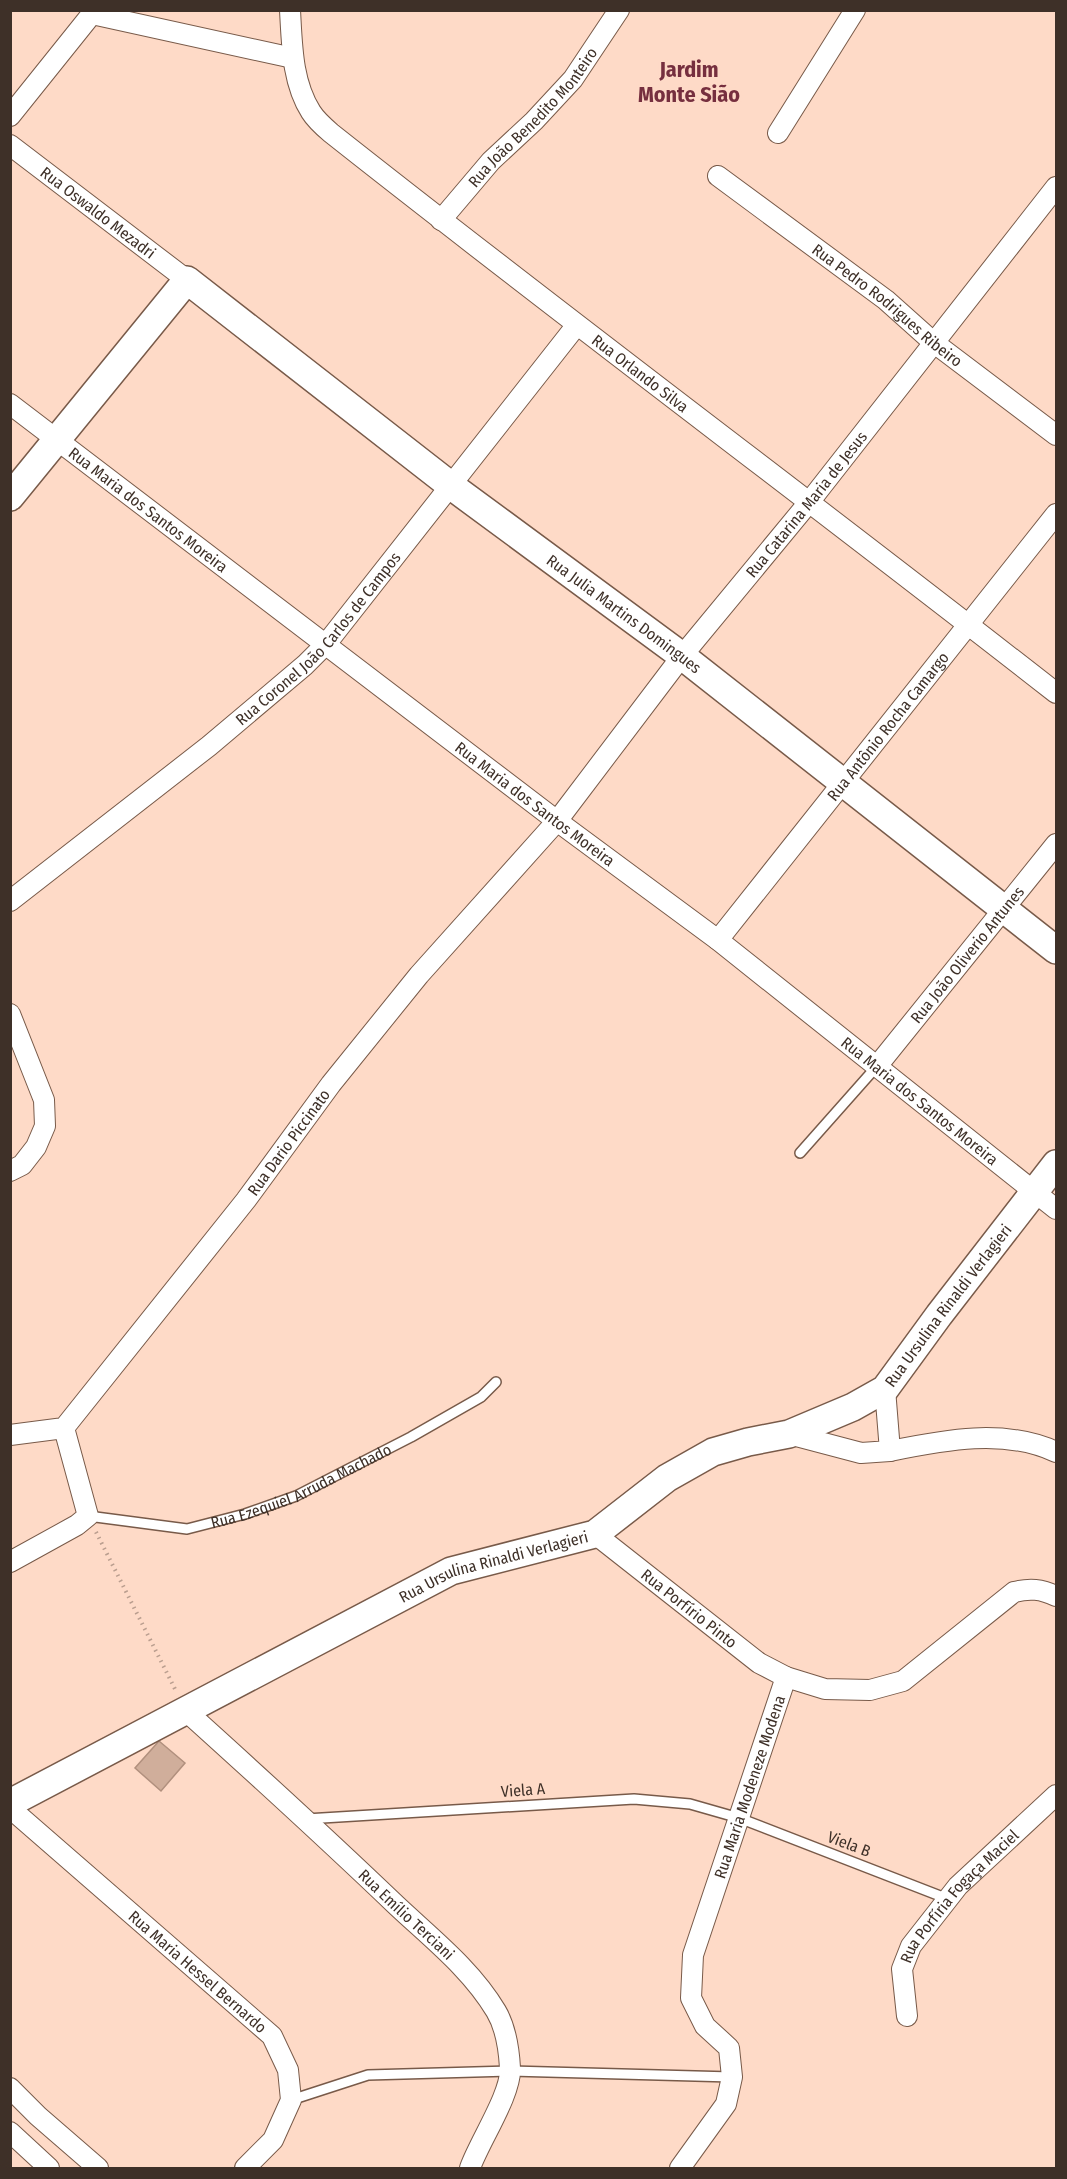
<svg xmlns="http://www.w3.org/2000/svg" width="1067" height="2179" viewBox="0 0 1067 2179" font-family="'Fira Sans Condensed',sans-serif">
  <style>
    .building { fill: #d0ae9b; stroke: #b1907e; stroke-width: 1.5 }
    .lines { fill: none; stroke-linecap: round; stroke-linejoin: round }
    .lane-casing { stroke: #785a49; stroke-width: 12 }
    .street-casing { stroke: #785a49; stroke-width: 22 }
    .secondary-casing { stroke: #785a49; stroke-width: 30 }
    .path { stroke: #ba9e8f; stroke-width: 4; stroke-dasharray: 1.5 4.5; stroke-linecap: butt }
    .lane { stroke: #fff; stroke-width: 9 }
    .street { stroke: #fff; stroke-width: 20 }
    .secondary { stroke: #fff; stroke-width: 27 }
    .labels { text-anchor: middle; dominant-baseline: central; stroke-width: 6; stroke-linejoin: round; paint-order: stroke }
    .street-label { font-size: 16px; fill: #3e3028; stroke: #fedac7 }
    .district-label { font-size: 22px; font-weight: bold; fill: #762f3f; stroke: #fedac7 }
  </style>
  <rect width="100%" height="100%" fill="#fedac7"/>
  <!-- building -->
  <path class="building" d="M159 1741 185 1763 161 1791 135 1768Z"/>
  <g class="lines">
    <defs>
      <g id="lane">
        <path d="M800 1153 878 1065"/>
        <path id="s1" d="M88 1516 187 1529 245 1514 296 1496 411 1437 481 1397 496 1382"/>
        <path d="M306 1819 634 1799 690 1804 739 1818 948 1899"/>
        <path d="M291 2100 368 2075 511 2071 732 2077"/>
      </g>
      <g id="street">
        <path id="s2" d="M290 10C292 45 292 82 311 112 316 120 324 127 331 133 571 323 816 505 1056 693"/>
        <path d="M92 14 293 58"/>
        <path d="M10 116 95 10"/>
        <path d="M778 133 855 10"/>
        <path id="s3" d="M10 145 187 280"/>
        <path id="s4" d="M718 176 886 300 933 342 1056 435"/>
        <path id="s5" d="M441 220 491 161 534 121 573 79 619 10"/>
        <path id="s6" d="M10 404 557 821 718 940 1056 1209"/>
        <path id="s7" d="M10 901 209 746 305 665 326 644 576 326"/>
        <path id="s8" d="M718 940 1056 514"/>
        <path d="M10 1014 44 1100 45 1126 36 1147 22 1165 10 1171"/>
        <path id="s9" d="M878 1065 1056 844"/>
        <path d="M789 1434 861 1453 890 1451 885 1389"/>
        <path id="s10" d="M10 1435 64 1428 246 1200 331 1084 419 975 557 821 682 656 810 501 1056 187"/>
        <path d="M890 1451C944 1440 1005 1428 1056 1452"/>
        <path id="s11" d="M595 1534 759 1663 786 1677"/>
        <path d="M10 1562 77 1525 88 1516 64 1428"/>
        <path id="s12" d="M186 1711C257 1775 327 1839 396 1905 431 1938 471 1969 496 2011 505 2026 509 2050 510 2068 512 2093 479 2142 470 2168"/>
        <path id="s13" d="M10 1808 272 2036 288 2070 291 2100 273 2140 245 2168"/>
        <path id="s14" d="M907 2016 902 1969 911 1946 958 1886 1056 1795"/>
        <path d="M10 2088 38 2116 98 2168"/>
        <path d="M10 2132 49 2168"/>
        <path id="s15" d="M680 2168 726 2104 732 2077 729 2048 705 2026 691 1998 693 1955 786 1677 825 1689 870 1690 903 1681 1014 1592C1030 1588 1041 1589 1056 1596"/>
      </g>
      <g id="secondary">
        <path id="s16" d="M10 497 187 280 450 485 682 656 1056 950"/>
        <path id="s17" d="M10 1803 451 1571 595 1534 667 1478 713 1452 748 1442 789 1434 853 1407 885 1389 939 1315 1056 1164"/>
      </g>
    </defs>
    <!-- lane casing -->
    <use href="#lane" class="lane-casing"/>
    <!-- street casing -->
    <use href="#street" class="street-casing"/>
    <!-- secondary casing -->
    <use href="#secondary" class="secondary-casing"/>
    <!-- path -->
    <path class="path" d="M96 1532 176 1691"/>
    <!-- lane -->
    <use href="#lane" class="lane"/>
    <!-- street -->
    <use href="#street" class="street"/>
    <!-- secondary -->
    <use href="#secondary" class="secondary"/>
  </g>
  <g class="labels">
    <!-- street labels -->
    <g class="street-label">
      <text stroke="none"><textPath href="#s5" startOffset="138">Rua João Benedito Monteiro</textPath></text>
      <text stroke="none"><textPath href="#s3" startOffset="111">Rua Oswaldo Mezadri</textPath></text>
      <text stroke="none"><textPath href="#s4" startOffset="213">Rua Pedro Rodrigues Ribeiro</textPath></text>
      <text stroke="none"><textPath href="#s2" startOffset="526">Rua Orlando Silva</textPath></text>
      <text stroke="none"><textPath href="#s10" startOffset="1240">Rua Catarina Maria de Jesus</textPath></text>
      <text stroke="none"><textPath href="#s6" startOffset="174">Rua Maria dos Santos Moreira</textPath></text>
      <text stroke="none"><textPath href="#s16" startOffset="830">Rua Julia Martins Domingues</textPath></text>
      <text stroke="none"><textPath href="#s7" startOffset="406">Rua Coronel João Carlos de Campos</textPath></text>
      <text stroke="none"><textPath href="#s8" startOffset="273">Rua Antônio Rocha Camargo</textPath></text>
      <text stroke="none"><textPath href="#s6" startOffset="660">Rua Maria dos Santos Moreira</textPath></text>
      <text stroke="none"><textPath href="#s9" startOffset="142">Rua João Oliverio Antunes</textPath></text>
      <text stroke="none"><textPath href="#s6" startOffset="1146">Rua Maria dos Santos Moreira</textPath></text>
      <text stroke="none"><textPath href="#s10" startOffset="418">Rua Dario Piccinato</textPath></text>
      <text stroke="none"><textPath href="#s17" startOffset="1080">Rua Ursulina Rinaldi Verlagieri</textPath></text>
      <text stroke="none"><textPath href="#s1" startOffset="222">Rua Ezequiel Arruda Machado</textPath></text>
      <text stroke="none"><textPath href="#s17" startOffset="540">Rua Ursulina Rinaldi Verlagieri</textPath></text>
      <text stroke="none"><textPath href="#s11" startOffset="120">Rua Porfírio Pinto</textPath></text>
      <text stroke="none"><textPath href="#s15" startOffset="420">Rua Maria Modeneze Modena</textPath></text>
      <text transform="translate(523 1790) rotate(-4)">Viela A</text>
      <text transform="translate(849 1844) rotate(21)">Viela B</text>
      <text stroke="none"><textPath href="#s14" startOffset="141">Rua Porfíria Fogaça Maciel</textPath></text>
      <text stroke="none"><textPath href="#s12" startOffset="300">Rua Emílio Terciani</textPath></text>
      <text stroke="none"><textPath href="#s13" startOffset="249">Rua Maria Hessel Bernardo</textPath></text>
    </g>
    <!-- district labels -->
    <g class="district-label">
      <text x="689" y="69">Jardim<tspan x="689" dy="25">Monte Sião</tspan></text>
    </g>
  </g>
  <!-- border -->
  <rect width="1067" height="2179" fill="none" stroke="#3e3028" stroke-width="24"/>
</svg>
